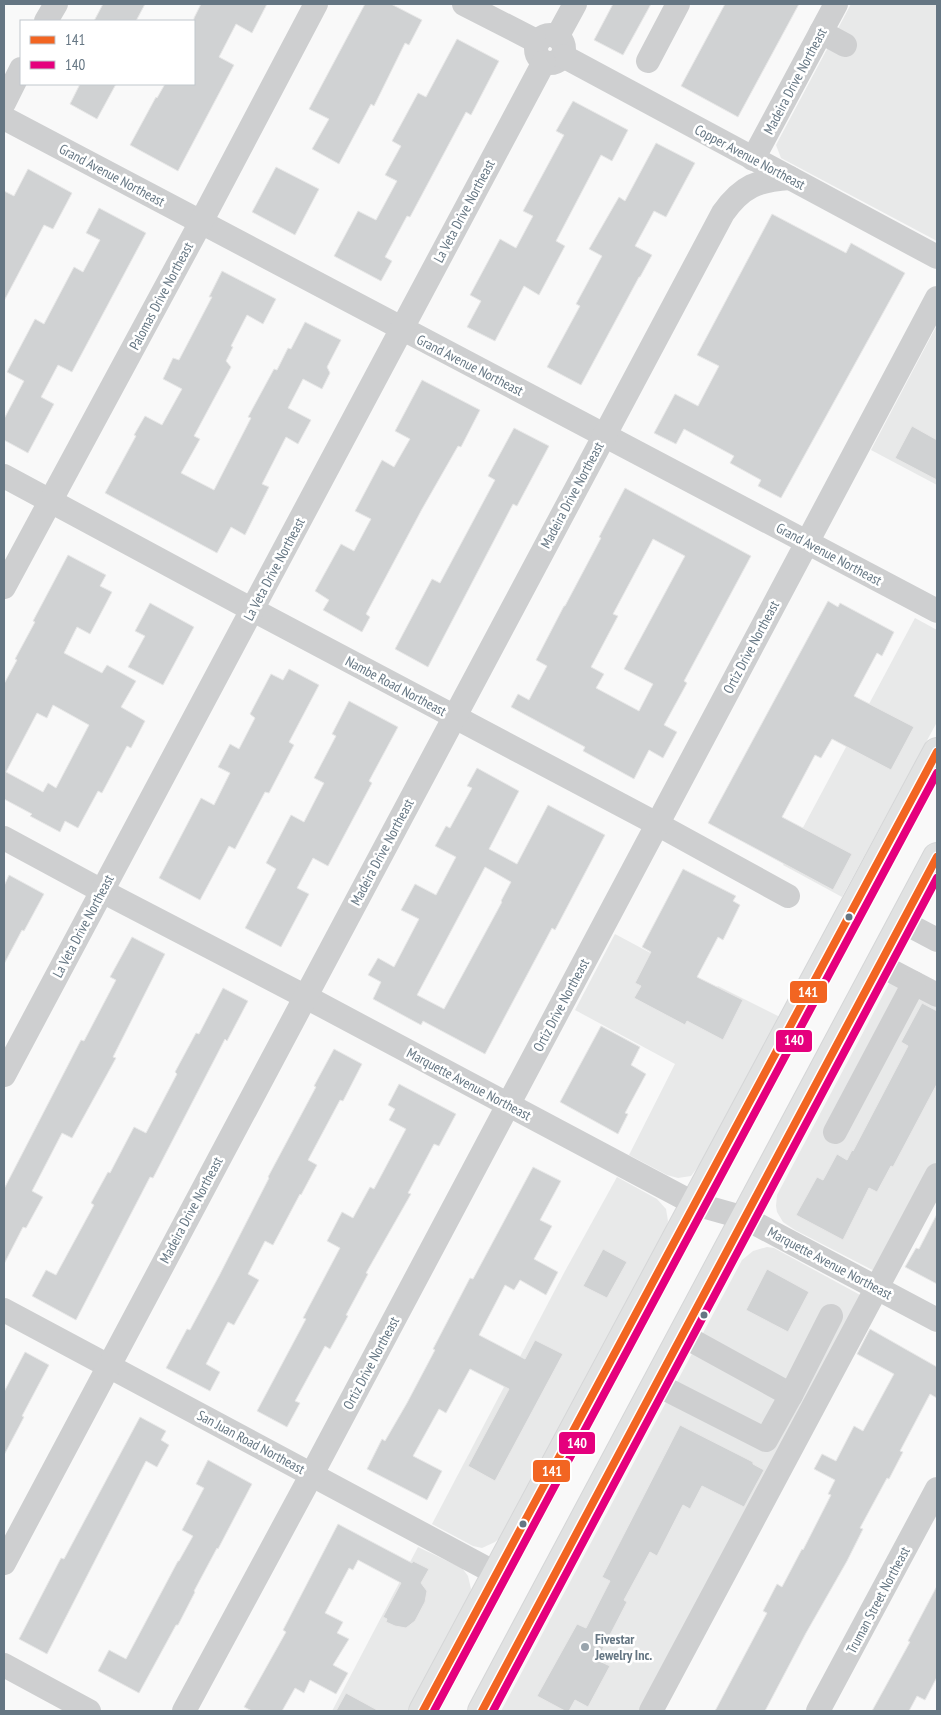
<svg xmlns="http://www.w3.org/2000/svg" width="941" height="1715" viewBox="0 0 941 1715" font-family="'PT Sans Narrow',sans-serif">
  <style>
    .built { fill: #e8e9e9 }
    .building { fill: #d0d2d3; stroke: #e8e8e8; fill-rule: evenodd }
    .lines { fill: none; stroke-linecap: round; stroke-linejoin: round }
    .major-casing { stroke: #d5d6d7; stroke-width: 30 }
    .minor { stroke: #cecfd0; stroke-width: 24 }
    .major { stroke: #e1e2e2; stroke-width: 28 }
    .bus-1-casing { stroke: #fff; stroke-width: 11 }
    .bus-2-casing { stroke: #fff; stroke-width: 11 }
    .bus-1 { stroke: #f26522; stroke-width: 8 }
    .bus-2 { stroke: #e5007d; stroke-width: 8 }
    .bus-dot { fill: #657683; stroke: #fff; stroke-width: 2 }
    .poi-dot { fill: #99a4ac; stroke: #fff; stroke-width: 2 }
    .labels { text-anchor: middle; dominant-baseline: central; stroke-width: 5; stroke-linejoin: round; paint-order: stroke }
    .street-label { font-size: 14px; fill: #657683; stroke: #fff }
    .poi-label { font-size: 14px; font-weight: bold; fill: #657683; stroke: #fff; text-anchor: start }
    .line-badge { stroke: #fff; stroke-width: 2 }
    .badge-label { font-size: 14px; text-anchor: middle; font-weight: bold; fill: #fff }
  </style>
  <rect width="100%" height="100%" fill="#f9f9f9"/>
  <!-- built -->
  <g class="built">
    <path d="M851 4H937V241L781 158 776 145Z"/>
    <path d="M937 325V485L871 450Z"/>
    <path d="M915 618 937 630V722L842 897 783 865Z"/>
    <path d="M615 934 716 988 718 986 780 1017 705 1158 691 1176 678 1178 667 1175 629 1155 675 1064 575 1010Z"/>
    <path d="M893 976 937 999V1182L886 1277 795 1230 783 1222 777 1212 776 1206 777 1195Z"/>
    <path d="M617 1177 657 1199 666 1209 668 1221 663 1238 506 1533 495 1542 482 1548 473 1546 432 1524 565 1271Z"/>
    <path d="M767 1247 774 1248 873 1302 657 1711H501L742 1260 753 1251Z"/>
    <path d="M418 1547 462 1568 468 1576 471 1589 467 1603 408 1711H332Z"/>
  </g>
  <!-- building -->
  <g class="building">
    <path d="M103 4H145L136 21H94Z"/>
    <path d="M201 4H267L252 33 236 24 219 57 234 65 178 171 130 145 156 97 157 98 165 84H194V18Z"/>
    <path d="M365 4H391L422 20 409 45 405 43 374 106 371 104 339 164 312 149 329 119 309 109Z"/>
    <path d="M613 4H651L623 55 594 40Z"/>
    <path d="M725 4H799L738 117 681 86Z"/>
    <path d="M457 39 499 61 471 115 466 112 410 217 407 216 385 257 392 261 381 281 334 256 358 211 376 220 397 181 385 175 401 146 392 141 418 93 426 97Z"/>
    <path d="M80 84H116L97 119 70 104Z"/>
    <path d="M573 101 628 130 612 161 601 155 556 241 565 246 539 295 524 286 495 341 467 327 481 301 470 295 500 239 516 248 533 216 523 211 564 135 556 131Z"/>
    <path d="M656 143 695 163 666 217 654 211 635 246 652 255 640 277H639L581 385 547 367 580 306 576 304 602 256 589 249 619 197 625 201Z"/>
    <path d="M276 167 319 189 295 235 252 212Z"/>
    <path d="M28 169 72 193 53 229 44 225 4 301V191L14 196Z"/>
    <path d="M99 208 146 233 72 372 58 365 41 397 54 404 28 453 4 440V419L24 381 7 372 35 319 44 324 74 267 83 272 100 240 86 233Z"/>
    <path d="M772 214 846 253 851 243 905 273 781 498 758 486 761 480 730 463 734 456 684 429 676 444 654 433 675 394 698 406 719 366 697 355Z"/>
    <path d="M222 271 276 299 263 324 247 315 231 346 233 347 226 361 231 367 194 436 200 439 181 473 214 490 251 418 248 417 274 369 277 370 288 348 291 349 305 322 341 340 327 367 330 373 322 389 303 379 288 408 311 420 298 444 286 437 262 484 269 487 245 535 231 527 217 553 105 493 136 436 134 435 145 416 162 425 182 389 163 379 173 358 179 360 212 297H209Z"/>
    <path d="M422 380 480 410 461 447 458 446 422 509 366 614 370 617 362 632 323 610 329 600 315 591 341 544 354 551 371 519 355 511 382 460 394 467 410 439 395 431Z"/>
    <path d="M912 426 937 440V480L895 458Z"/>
    <path d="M514 428 549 446 517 506 513 504 428 667 395 649 432 579 440 583 495 480 488 476Z"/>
    <path d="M625 488 751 556 684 681 687 683 664 725 677 732 663 758 649 750 634 779 583 751 585 747 511 707 518 694 529 700 547 666 536 660 564 606H565L601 538 599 537ZM653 539 685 556 624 669 653 684 639 711 596 688 604 674 591 667 618 616 613 614Z"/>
    <path d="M68 555 106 575 100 586 112 592 90 634 77 627 64 653 102 673 107 665 136 681 121 707 145 721 131 748 127 746 102 793 98 791 78 828 65 821 60 832 30 816 32 814 4 799V684L17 660 15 659 35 622 33 621ZM53 705 89 725 56 788 48 783 43 792 6 772 37 713 47 718Z"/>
    <path d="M828 601 838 607 840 603 894 632 882 656 877 653 854 696 914 727 891 770 832 739 821 758 815 755 782 817 852 854 833 890 708 823Z"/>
    <path d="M150 603 194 627 163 685 128 667 145 636 135 631Z"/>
    <path d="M289 669 319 685 289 742 294 745 269 793 265 792 235 849 229 846 200 900 159 878 201 798 214 805 230 773 218 767 230 744 239 749 255 718 250 714 271 674 283 680Z"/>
    <path d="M349 701 398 727 369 781 372 783 328 866 313 858 297 888 309 894 281 947 245 928 276 869 266 863 291 815 304 822 324 783 314 778 336 736 332 734Z"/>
    <path d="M477 768 519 791 489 849 517 864 548 805 605 835 555 930 552 928 485 1054 423 1021 421 1025 373 999 381 982 368 975 378 958 394 967 419 919 401 910 415 884 436 895 456 857 435 846 446 826 450 828 472 788 467 786ZM485 867 511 882 501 901 502 902 444 1009 417 995Z"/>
    <path d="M683 869 736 896 733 901 740 905 723 940 718 937 697 977 743 1000 723 1040 687 1021 685 1025 634 998 641 986 635 983 651 952 642 947Z"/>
    <path d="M9 875 44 894 24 931 22 930 4 964V886Z"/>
    <path d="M132 937 165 954 113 1057 116 1058 72 1138 62 1133 32 1191 43 1197 26 1228 23 1227 4 1264V1189L81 1040 84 1041 116 980 110 977Z"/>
    <path d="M223 988 248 1001 227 1041 225 1039 153 1178 150 1177 76 1320 32 1296 46 1270 56 1275 94 1205 91 1203 108 1172 110 1173 134 1127 146 1133 177 1074 175 1072 196 1033 199 1034Z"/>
    <path d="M922 1003 937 1011V1084L893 1167 891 1166 877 1192 869 1188 843 1240 796 1215 817 1177 823 1180 837 1154 847 1160 852 1150 853 1151 908 1046 901 1042Z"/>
    <path d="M601 1026 640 1047 631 1065 646 1074 625 1113 628 1114 618 1134 560 1102Z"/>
    <path d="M334 1049 362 1064 343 1101 340 1100 308 1160 317 1165 301 1195 300 1194 273 1245 265 1241 248 1274 259 1280 234 1325 228 1322 206 1364 220 1372 210 1391 166 1368 187 1329 190 1330 219 1276 269 1178 268 1177 316 1087 314 1086Z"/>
    <path d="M399 1084 456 1114 439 1146 434 1144 408 1193 411 1194 366 1273 368 1274 346 1315 348 1316 330 1349 325 1346 295 1401 300 1403 287 1427 257 1411 306 1319 303 1318 340 1248 327 1241 342 1212 353 1218 370 1187 374 1189 406 1129 389 1120 395 1109 388 1105Z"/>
    <path d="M533 1167 561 1181 540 1220 552 1226 534 1259 558 1272 546 1295 520 1280 514 1290 505 1285 479 1335 525 1359 535 1340 563 1354 495 1481 468 1466 509 1389 470 1369 446 1413 439 1409 413 1456 442 1471 427 1500 367 1469 382 1439 385 1441 407 1403 435 1350 433 1349 470 1278 473 1279Z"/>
    <path d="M937 1214V1284L905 1267 916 1248 919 1249Z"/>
    <path d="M603 1249 627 1262 607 1298 583 1286Z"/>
    <path d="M767 1269 809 1292 788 1332 746 1310Z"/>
    <path d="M870 1329 937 1367V1398L930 1394 900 1451 903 1452 889 1479 887 1478 860 1528 863 1529 847 1561 806 1633 765 1711H715L767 1613 763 1611 777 1584 782 1587 802 1549 803 1550 831 1495 828 1494 835 1480 814 1469 822 1454 836 1461 854 1426 863 1431 894 1374 857 1354Z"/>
    <path d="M25 1352 49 1365 22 1416 24 1417 4 1455V1392Z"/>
    <path d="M140 1417 166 1431 161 1440 169 1445 157 1467 146 1461 47 1654 19 1639 61 1558 64 1559Z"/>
    <path d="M680 1425 753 1462V1464L764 1470 744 1507 702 1486 690 1509 683 1505 657 1556 650 1552 624 1600 627 1602 597 1660 610 1666 588 1707 575 1700 569 1711H565L537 1696 577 1624 586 1628 610 1581 602 1577Z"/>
    <path d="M208 1460 252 1484 218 1549 217 1548 194 1591 195 1592 178 1625H176L139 1693 98 1671 109 1650 126 1659 178 1561H179L193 1536 182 1530 204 1488 196 1484Z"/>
    <path d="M338 1524 412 1563 413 1561 429 1569 421 1583 427 1591 425 1602 415 1621 406 1628 395 1626 386 1622 387 1619 383 1617 401 1583 358 1560 353 1570 349 1568 325 1613 343 1622 337 1633 349 1639 333 1665 348 1673 336 1694 310 1680 304 1693 295 1688 282 1711H252L244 1707 286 1632 283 1630Z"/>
    <path d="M937 1586V1677L925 1700 917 1696 909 1711H872L910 1642 908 1641Z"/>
    <path d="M346 1693 379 1711H336Z"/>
  </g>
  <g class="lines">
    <defs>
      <g id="major">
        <path d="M423 1711 937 752"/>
        <path d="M482 1711 937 857"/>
      </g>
    </defs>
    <!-- major casing -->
    <use href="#major" class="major-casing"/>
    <!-- minor -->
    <g class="minor">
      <path d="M464 4 538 42"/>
      <path d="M46 21 56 4"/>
      <path d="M821 32 845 45"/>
      <circle cx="550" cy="49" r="14"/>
      <path d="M557 37 575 4"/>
      <path d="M563 56 937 257"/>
      <path d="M648 61 678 4"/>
      <path d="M4 103 21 69"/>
      <path d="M4 118 937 611"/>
      <path d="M753 159 836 4"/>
      <path d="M4 476 236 601 657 824 788 896"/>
      <path d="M4 587 201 222 316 4"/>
      <path d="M4 838 102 891 306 997 695 1204 745 1218 937 1320"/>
      <path d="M903 922 937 940"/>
      <path d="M880 965 937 995"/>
      <path d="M4 1075 544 62"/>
      <path d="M835 1132 914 983"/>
      <path d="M4 1310 497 1574"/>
      <path d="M656 1384 766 1440 791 1395 682 1335"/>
      <path d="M791 1395 831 1316"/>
      <path d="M4 1563 723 213C742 186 758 180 790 178"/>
      <path d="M4 1665 89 1711"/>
      <path d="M184 1711 312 1474 937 298"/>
      <path d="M651 1711 937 1175"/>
      <path d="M818 1711 937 1489"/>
    </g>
    <!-- major -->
    <use href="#major" class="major"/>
    <defs>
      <g id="bus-1">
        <path d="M423 1711 937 752"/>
        <path d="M482 1711 937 857"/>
      </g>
      <g id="bus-2">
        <path d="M434 1711 937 773"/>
        <path d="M493 1711 937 878"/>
      </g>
    </defs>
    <!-- bus-1 casing -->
    <use href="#bus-1" class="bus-1-casing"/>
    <!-- bus-2 casing -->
    <use href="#bus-2" class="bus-2-casing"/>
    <!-- bus-1 -->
    <use href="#bus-1" class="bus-1"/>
    <!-- bus-2 -->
    <use href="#bus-2" class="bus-2"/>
  </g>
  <!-- markers -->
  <g class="bus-dot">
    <circle cx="849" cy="917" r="4.5"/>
    <circle cx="704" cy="1315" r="4.5"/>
    <circle cx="523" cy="1524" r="4.5"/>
  </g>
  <circle class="poi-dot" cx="585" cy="1647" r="5"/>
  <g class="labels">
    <!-- street labels -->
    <g class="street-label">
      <text transform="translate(795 81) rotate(-62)">Madeira Drive Northeast</text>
      <text transform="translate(750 157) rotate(28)">Copper Avenue Northeast</text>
      <text transform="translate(112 175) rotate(28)">Grand Avenue Northeast</text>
      <text transform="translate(464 211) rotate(-62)">La Veta Drive Northeast</text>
      <text transform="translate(161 296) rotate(-62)">Palomas Drive Northeast</text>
      <text transform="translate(470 365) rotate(27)">Grand Avenue Northeast</text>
      <text transform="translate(572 495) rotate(-62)">Madeira Drive Northeast</text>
      <text transform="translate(829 554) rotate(28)">Grand Avenue Northeast</text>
      <text transform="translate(274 569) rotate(-62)">La Veta Drive Northeast</text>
      <text transform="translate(751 647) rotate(-62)">Ortiz Drive Northeast</text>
      <text transform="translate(396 686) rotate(28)">Nambe Road Northeast</text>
      <text transform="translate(382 852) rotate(-62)">Madeira Drive Northeast</text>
      <text transform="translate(83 926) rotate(-62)">La Veta Drive Northeast</text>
      <text transform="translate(561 1005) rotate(-62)">Ortiz Drive Northeast</text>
      <text transform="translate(469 1084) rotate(28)">Marquette Avenue Northeast</text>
      <text transform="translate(191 1210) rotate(-62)">Madeira Drive Northeast</text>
      <text transform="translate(830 1263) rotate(28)">Marquette Avenue Northeast</text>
      <text transform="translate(371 1363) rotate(-62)">Ortiz Drive Northeast</text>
      <text transform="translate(251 1442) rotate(28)">San Juan Road Northeast</text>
      <text transform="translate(878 1600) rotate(-62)">Truman Street Northeast</text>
    </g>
    <!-- poi labels -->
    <g class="poi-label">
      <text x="595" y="1639">Fivestar<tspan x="595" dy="16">Jewelry Inc.</tspan></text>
    </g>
  </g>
  <g class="line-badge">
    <rect x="789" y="980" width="39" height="24" rx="5" fill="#f26522"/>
    <rect x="775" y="1029" width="38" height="24" rx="5" fill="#e5007d"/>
    <rect x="558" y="1431" width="38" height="24" rx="5" fill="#e5007d"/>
    <rect x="532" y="1459" width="39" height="24" rx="5" fill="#f26522"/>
  </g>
  <g class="badge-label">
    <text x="808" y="997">141</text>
    <text x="794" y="1045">140</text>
    <text x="577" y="1448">140</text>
    <text x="552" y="1476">141</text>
  </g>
  <!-- border -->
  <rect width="941" height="1715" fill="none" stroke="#657683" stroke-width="10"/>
  <!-- legend -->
  <rect x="20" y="20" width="175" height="65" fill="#ffffff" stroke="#c1c8cd"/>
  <rect x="30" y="36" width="25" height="8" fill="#f26522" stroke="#c1c8cd"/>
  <text x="65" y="45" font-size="15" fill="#657683">141</text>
  <rect x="30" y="61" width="25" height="8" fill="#e5007d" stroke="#c1c8cd"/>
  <text x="65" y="70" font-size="15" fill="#657683">140</text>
</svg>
